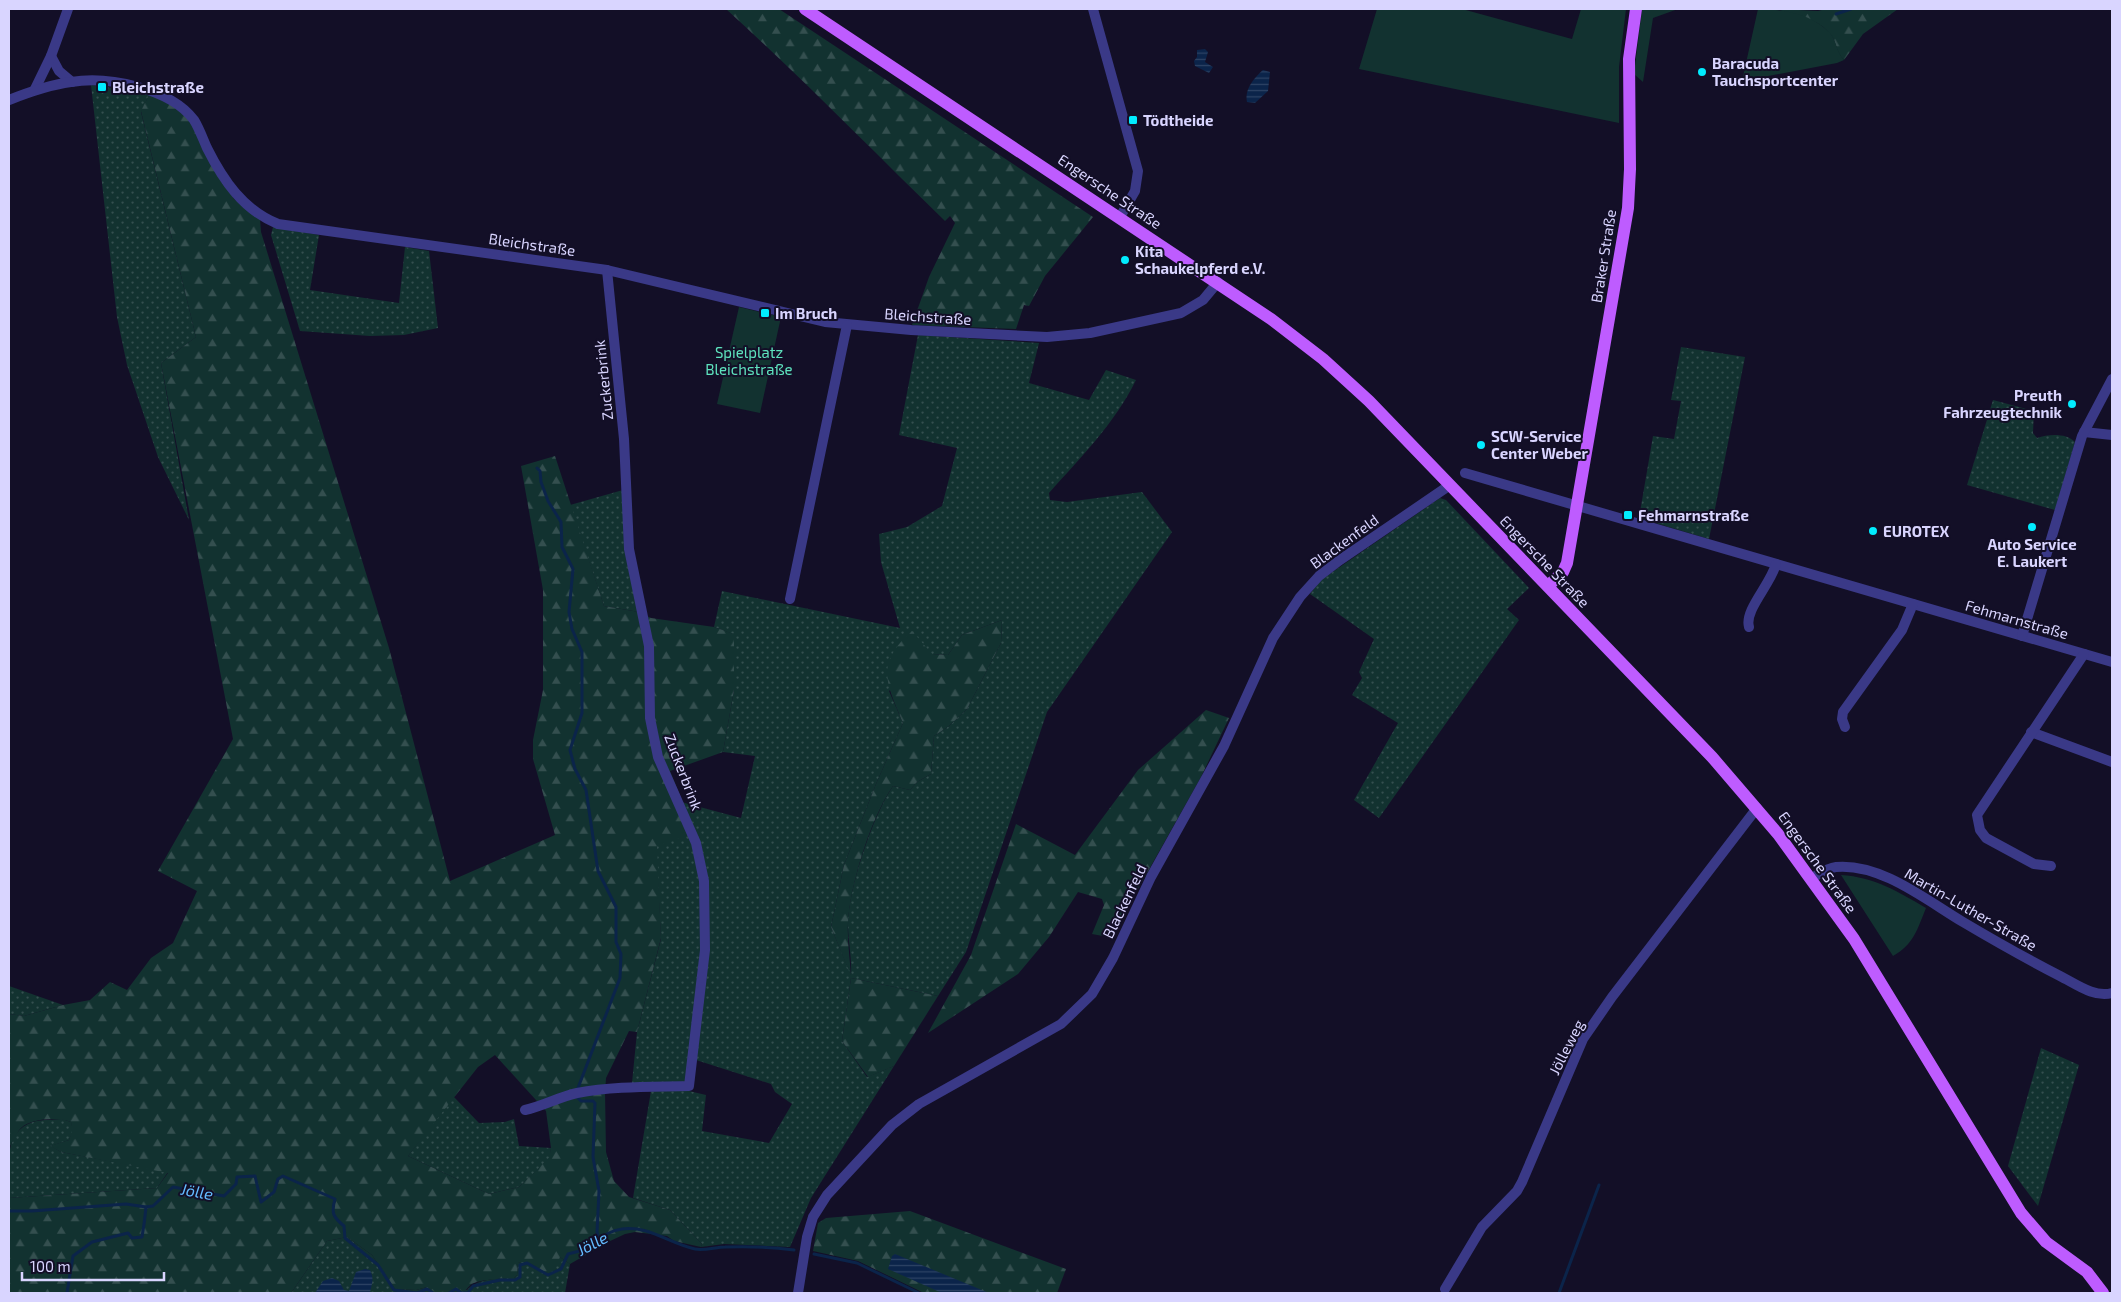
<svg xmlns="http://www.w3.org/2000/svg" width="2121" height="1302" viewBox="0 0 2121 1302" font-family="'Exo 2',sans-serif">
  <style>
    .grass { fill: url(#grass-dots); fill-rule: evenodd }
    .forest { fill: url(#forest-firs); fill-rule: evenodd }
    .park { fill: #123230 }
    .water { fill: url(#water-rules) }
    .lines { fill: none; stroke-linecap: round; stroke-linejoin: round }
    .stream { stroke: #0b244a; stroke-width: 3 }
    .minor { stroke: #3a3987; stroke-width: 10 }
    .major { stroke: #be5cff; stroke-width: 12 }
    .poi-dot { fill: #01ecff; stroke: #130f27; stroke-width: 2 }
    .labels { text-anchor: middle; dominant-baseline: central; stroke-width: 4; stroke-linejoin: round; paint-order: stroke }
    .poi-label { font-size: 15px; font-weight: bold; fill: #d9d5ff; stroke: #130f27; text-anchor: start }
    .street-label { font-size: 15px; fill: #d9d5ff; stroke: #130f27 }
    .park-label { font-size: 15px; fill: #5ee3be; stroke: #130f27 }
    .water-label { font-size: 16px; font-style: italic; fill: #63bbff; stroke: #130f27 }
  </style>
  <defs>
    <pattern id="grass-dots" width="8" height="8" patternUnits="userSpaceOnUse" patternTransform="scale(1.25)"><rect width="8" height="8" fill="#123230"/><path d="M2 2h.1M6 6h.1" fill="none" stroke="#344f4f" stroke-width="1.8" stroke-linecap="round"/></pattern>
    <pattern id="forest-firs" width="22" height="20" patternUnits="userSpaceOnUse" patternTransform="scale(1.25)"><rect width="22" height="20" fill="#123230"/><path d="M5 1l3.5 6h-7zM16 11l3.5 6h-7z" fill="#344f4f"/></pattern>
    <pattern id="water-rules" width="6" height="5" patternUnits="userSpaceOnUse" patternTransform="scale(1.25)"><rect width="6" height="5" fill="#0b244a"/><path d="M0 2.5h6" fill="none" stroke="#2e4365"/></pattern>
  </defs>
  <rect width="100%" height="100%" fill="#130f27"/>
  <!-- grass -->
  <g class="grass">
    <path d="M91 85 150 93 141 112 196 337 161 363 189 520 158 457 127 365 117 317Z"/>
    <path d="M273 227 319 235 310 290 399 303 405 247 429 251 438 328 404 335 370 336 300 331 271 235Z"/>
    <path d="M918 335 1039 343 1029 383 1089 400 1106 370 1136 380C1115 423 1081 457 1049 493L1050 500 1067 502 1142 492 1172 532 1047 712 966 952 938 996 851 978 842 1041 867 1077 894 1066 811 1198 790 1247 724 1244 701 1247 702 1244 670 1210 633 1198 651 1091 632 1083 637 1032 661 939 656 845 681 802 741 818 755 756 723 752 734 690 733 634 714 627 722 591 900 628 881 562 879 534 907 527 942 506 957 448 899 435ZM1002 620 1001 643 967 709 949 726 934 736 931 774 917 782 910 790 893 786C873 815 848 889 848 925 848 941 852 958 851 975L831 927 844 865 876 784 903 723 889 691 932 654 948 655 962 635ZM696 1060 771 1084 775 1092 792 1104 769 1143 702 1131 706 1095 689 1091Z"/>
    <path d="M1681 347 1745 357 1709 539 1639 518 1653 436 1674 439 1681 401 1671 400Z"/>
    <path d="M1993 400 2034 411 2033 433 2037 438C2049 434 2066 433 2075 442L2055 510 1967 485Z"/>
    <path d="M623 490 639 612 604 606 570 505Z"/>
    <path d="M1440 498 1446 500 1529 588 1507 609 1519 620 1379 818 1354 800 1398 723 1352 695 1362 678 1359 672 1374 639 1310 594 1321 580Z"/>
    <path d="M9 986 63 1005 24 1016 9 1014Z"/>
    <path d="M2041 1048 2079 1065 2038 1206 2008 1166Z"/>
    <path d="M453 1096 479 1123 505 1122 514 1119 519 1146 551 1148 550 1158 519 1187 489 1194 408 1156Z"/>
    <path d="M62 1119 71 1122 73 1131 69 1140 51 1146 61 1152 168 1172 157 1188 9 1198C9 1175 2 1136 28 1124 37 1119 52 1120 62 1119Z"/>
    <path d="M347 1237 372 1255 395 1289 416 1290 427 1287 456 1286 467 1290C476 1279 500 1278 514 1278L517 1275 518 1263C526 1260 530 1263 536 1268L560 1257 570 1264 565 1293H291L327 1241Z"/>
  </g>
  <!-- forest -->
  <g class="forest">
    <path d="M726 9H779L1093 217 1045 276 1029 306 1024 305 1016 329 912 325 929 277 955 223 950 216 945 221C872 150 801 77 726 9Z"/>
    <path d="M1777 9 1818 11 1826 9H1898L1863 34 1844 60C1836 53 1837 43 1831 35 1818 17 1796 17 1777 9Z"/>
    <path d="M150 93 173 104 194 125 213 167 234 199 260 219 261 232 389 648 450 881 555 835 533 759V740L543 690V590L521 466 555 456 604 606 639 612 651 618 714 627 734 634V690L723 752 670 771 695 833 657 846 661 938 637 1032 629 1031 606 1078 605 1093 606 1152 614 1181 629 1197 670 1210 702 1244 701 1247 674 1241 667 1236 635 1232 625 1234 608 1242 570 1264 560 1257 555 1269 545 1272C536 1268 528 1259 518 1263L517 1275 514 1278C505 1278 479 1280 472 1284 467 1287 468 1290 462 1291L455 1286 448 1291 435 1292 427 1287 416 1290 395 1289 372 1255 347 1237 327 1241 291 1293H9V1198L157 1188 168 1173 61 1152 50 1146 69 1140 72 1131 71 1122C59 1117 31 1118 21 1128 16 1133 13 1142 9 1148V1014L24 1016 63 1005 90 1000 110 982 127 990 151 958 173 943 197 891 158 871 233 739 161 363 196 337 141 111ZM495 1055 546 1111 551 1148 549 1158 519 1187 489 1194 408 1156 478 1067Z"/>
    <path d="M1002 620 1001 643 967 709 949 726 934 736 931 774 917 782 910 790 893 786C871 817 850 885 848 923 847 940 850 959 851 976L831 927 844 865 876 784 903 723C886 683 875 664 912 631L932 654 948 655 962 635Z"/>
    <path d="M1206 710 1229 718 1201 777 1116 928 1103 936 1092 934 1104 905 1102 899 1078 892 1049 937 1018 974 928 1033 971 955 1016 824 1075 855 1138 770Z"/>
    <path d="M851 978 938 996 894 1066 868 1077 842 1041Z"/>
    <path d="M910 1211 1066 1269 1057 1293H924L858 1261 813 1251 818 1223 826 1218Z"/>
  </g>
  <!-- park -->
  <g class="park">
    <path d="M1377 9H1462L1572 39 1581 9H1626L1619 67V123L1359 69Z"/>
    <path d="M1642 9H1678L1653 18 1643 82 1634 74Z"/>
    <path d="M1758 9C1782 9 1813 14 1830 33 1837 41 1836 52 1844 60L1837 63 1742 81Z"/>
    <path d="M739 307 781 317 760 413 717 404Z"/>
    <path d="M1841 875C1874 877 1899 892 1926 908 1917 930 1914 944 1893 956Z"/>
  </g>
  <!-- water -->
  <g class="water">
    <path d="M1205 49 1208 52 1205 62 1213 67 1209 73 1195 66 1194 61 1197 57V50Z"/>
    <path d="M1263 70 1270 72 1268 91 1255 103 1247 102C1244 89 1255 77 1263 70Z"/>
    <path d="M895 1254 989 1293H942L888 1269 892 1256Z"/>
    <path d="M365 1269 370 1270C375 1280 371 1285 370 1293H315L323 1281 332 1278 339 1281 344 1290 349 1291 356 1272Z"/>
  </g>
  <g class="lines">
    <!-- stream -->
    <g class="stream">
      <path d="M1836 14 1851 9"/>
      <path d="M537 468 540 471 541 482 548 501 561 522 562 547 573 569 569 612 572 629 582 652V713L570 750 575 769 586 790 598 871 616 907V942L621 954 620 978 578 1088"/>
      <path d="M576 1096 581 1101H593L595 1103 593 1157 599 1191 597 1232 599 1240"/>
      <path d="M9 1211H32L126 1204 146 1207 153 1206 173 1187 224 1196 236 1184 237 1177 255 1176 261 1202 274 1192 278 1179 283 1176 335 1199C331 1213 333 1217 344 1226L345 1238 378 1265 394 1290 417 1293 427 1289 433 1293"/>
      <path d="M814 1254 857 1263 919 1293"/>
      <path d="M67 1293 73 1256 92 1242 128 1233 132 1238 142 1237C144 1226 145 1218 146 1207"/>
      <path d="M449 1293 456 1289 461 1293H468L473 1286 500 1280H515L520 1277V1265L527 1263 548 1275 561 1269 568 1254C594 1250 599 1232 622 1229 648 1225 670 1244 695 1249 704 1251 716 1247 725 1247 749 1246 771 1247 794 1250"/>
      <path d="M1559 1293 1599 1185"/>
    </g>
    <!-- minor -->
    <g class="minor">
      <path d="M1093 9 1138 171 1135 191 1120 217"/>
      <path d="M51 56 59 71 72 82"/>
      <path d="M35 89 51 56 68 9"/>
      <path d="M9 100C29 92 49 85 71 82 108 76 170 88 194 120 199 128 203 139 207 148 223 180 243 210 278 224L607 270 825 322 911 330 1047 337 1090 333 1181 313 1203 300 1218 282"/>
      <path d="M2084 432 2112 435"/>
      <path d="M1465 473 2112 662"/>
      <path d="M790 599 847 325"/>
      <path d="M1749 627C1744 610 1771 584 1776 564"/>
      <path d="M2022 636 2082 436 2112 379"/>
      <path d="M1845 727 1842 719 1843 712 1902 630 1913 604"/>
      <path d="M2031 732 2112 762"/>
      <path d="M2051 866 2034 864 1986 838 1980 830 1977 815 2084 654"/>
      <path d="M1812 878C1819 874 1827 868 1836 867 1881 863 1926 900 1963 922 1995 941 2027 959 2060 976 2076 984 2094 998 2112 993"/>
      <path d="M525 1110C543 1106 559 1097 577 1093 614 1086 652 1087 689 1086L705 950 704 881 696 843 658 757 650 718 649 646 629 549 624 439 607 270"/>
      <path d="M1445 1289 1482 1227 1517 1191 1522 1182 1583 1039 1612 997 1757 808"/>
      <path d="M798 1293 807 1237 813 1217 827 1195 892 1125 919 1104 1061 1024 1092 994 1113 958 1151 877 1224 746 1273 638 1300 597 1319 576 1340 560 1450 485"/>
    </g>
    <!-- major -->
    <g class="major">
      <path d="M805 9 1271 319 1323 359 1369 401 1712 757 1778 834 1854 939 2021 1213 2046 1242 2087 1272 2103 1293"/>
      <path d="M1548 586 1563 572 1567 563 1628 208 1630 169 1629 59 1636 9"/>
    </g>
  </g>
  <!-- markers -->
  <g class="poi-dot">
    <circle cx="1702" cy="72" r="5"/>
    <rect x="97" y="82" width="10" height="10" rx="2.5"/>
    <rect x="1128" y="115" width="10" height="10" rx="2.5"/>
    <circle cx="1125" cy="260" r="5"/>
    <rect x="760" y="308" width="10" height="10" rx="2.5"/>
    <circle cx="2072" cy="404" r="5"/>
    <circle cx="1481" cy="445" r="5"/>
    <rect x="1623" y="510" width="10" height="10" rx="2.5"/>
    <circle cx="2032" cy="527" r="5"/>
    <circle cx="1873" cy="531" r="5"/>
  </g>
  <g class="labels">
    <!-- poi labels -->
    <g class="poi-label">
      <text x="1712" y="63">Baracuda<tspan x="1712" dy="17">Tauchsportcenter</tspan></text>
      <text x="112" y="87">Bleichstraße</text>
      <text x="1143" y="120">Tödtheide</text>
      <text x="1135" y="251">Kita<tspan x="1135" dy="17">Schaukelpferd e.V.</tspan></text>
      <text x="775" y="313">Im Bruch</text>
      <text x="2062" y="395" text-anchor="end">Preuth<tspan x="2062" dy="17">Fahrzeugtechnik</tspan></text>
      <text x="1491" y="436">SCW-Service<tspan x="1491" dy="17">Center Weber</tspan></text>
      <text x="1638" y="515">Fehmarnstraße</text>
      <text x="1883" y="531">EUROTEX</text>
      <text x="2032" y="544" text-anchor="middle">Auto Service<tspan x="2032" dy="17">E. Laukert</tspan></text>
    </g>
    <!-- street labels -->
    <g class="street-label">
      <text transform="translate(1110 191) rotate(34)">Engersche Straße</text>
      <text transform="translate(532 244) rotate(8)">Bleichstraße</text>
      <text transform="translate(1603 256) rotate(-81)">Braker Straße</text>
      <text transform="translate(928 316) rotate(4)">Bleichstraße</text>
      <text transform="translate(603 380) rotate(-96)">Zuckerbrink</text>
      <text transform="translate(1344 541) rotate(-36)">Blackenfeld</text>
      <text transform="translate(1545 561) rotate(46)">Engersche Straße</text>
      <text transform="translate(2017 619) rotate(16)">Fehmarnstraße</text>
      <text transform="translate(684 772) rotate(69)">Zuckerbrink</text>
      <text transform="translate(1818 862) rotate(54)">Engersche Straße</text>
      <text transform="translate(1124 901) rotate(-64)">Blackenfeld</text>
      <text transform="translate(1971 909) rotate(30)">Martin-Luther-Straße</text>
      <text transform="translate(1566 1047) rotate(-63)">Jölleweg</text>
    </g>
    <!-- park labels -->
    <g class="park-label">
      <text x="749" y="352">Spielplatz<tspan x="749" dy="17">Bleichstraße</tspan></text>
    </g>
    <!-- water labels -->
    <g class="water-label">
      <text transform="translate(197 1191) rotate(10)">Jölle</text>
      <text transform="translate(592 1243) rotate(-28)">Jölle</text>
    </g>
  </g>
  <!-- border -->
  <rect width="2121" height="1302" fill="none" stroke="#d9d5ff" stroke-width="20"/>
  <!-- scale -->
  <path d="M22 1272v8h142v-8" fill="none" stroke="#d9d5ff" stroke-width="2.5"/>
  <text x="30" y="1272" font-size="15" fill="#d9d5ff" stroke="#130f27" stroke-width="4" paint-order="stroke">100 m</text>
</svg>
